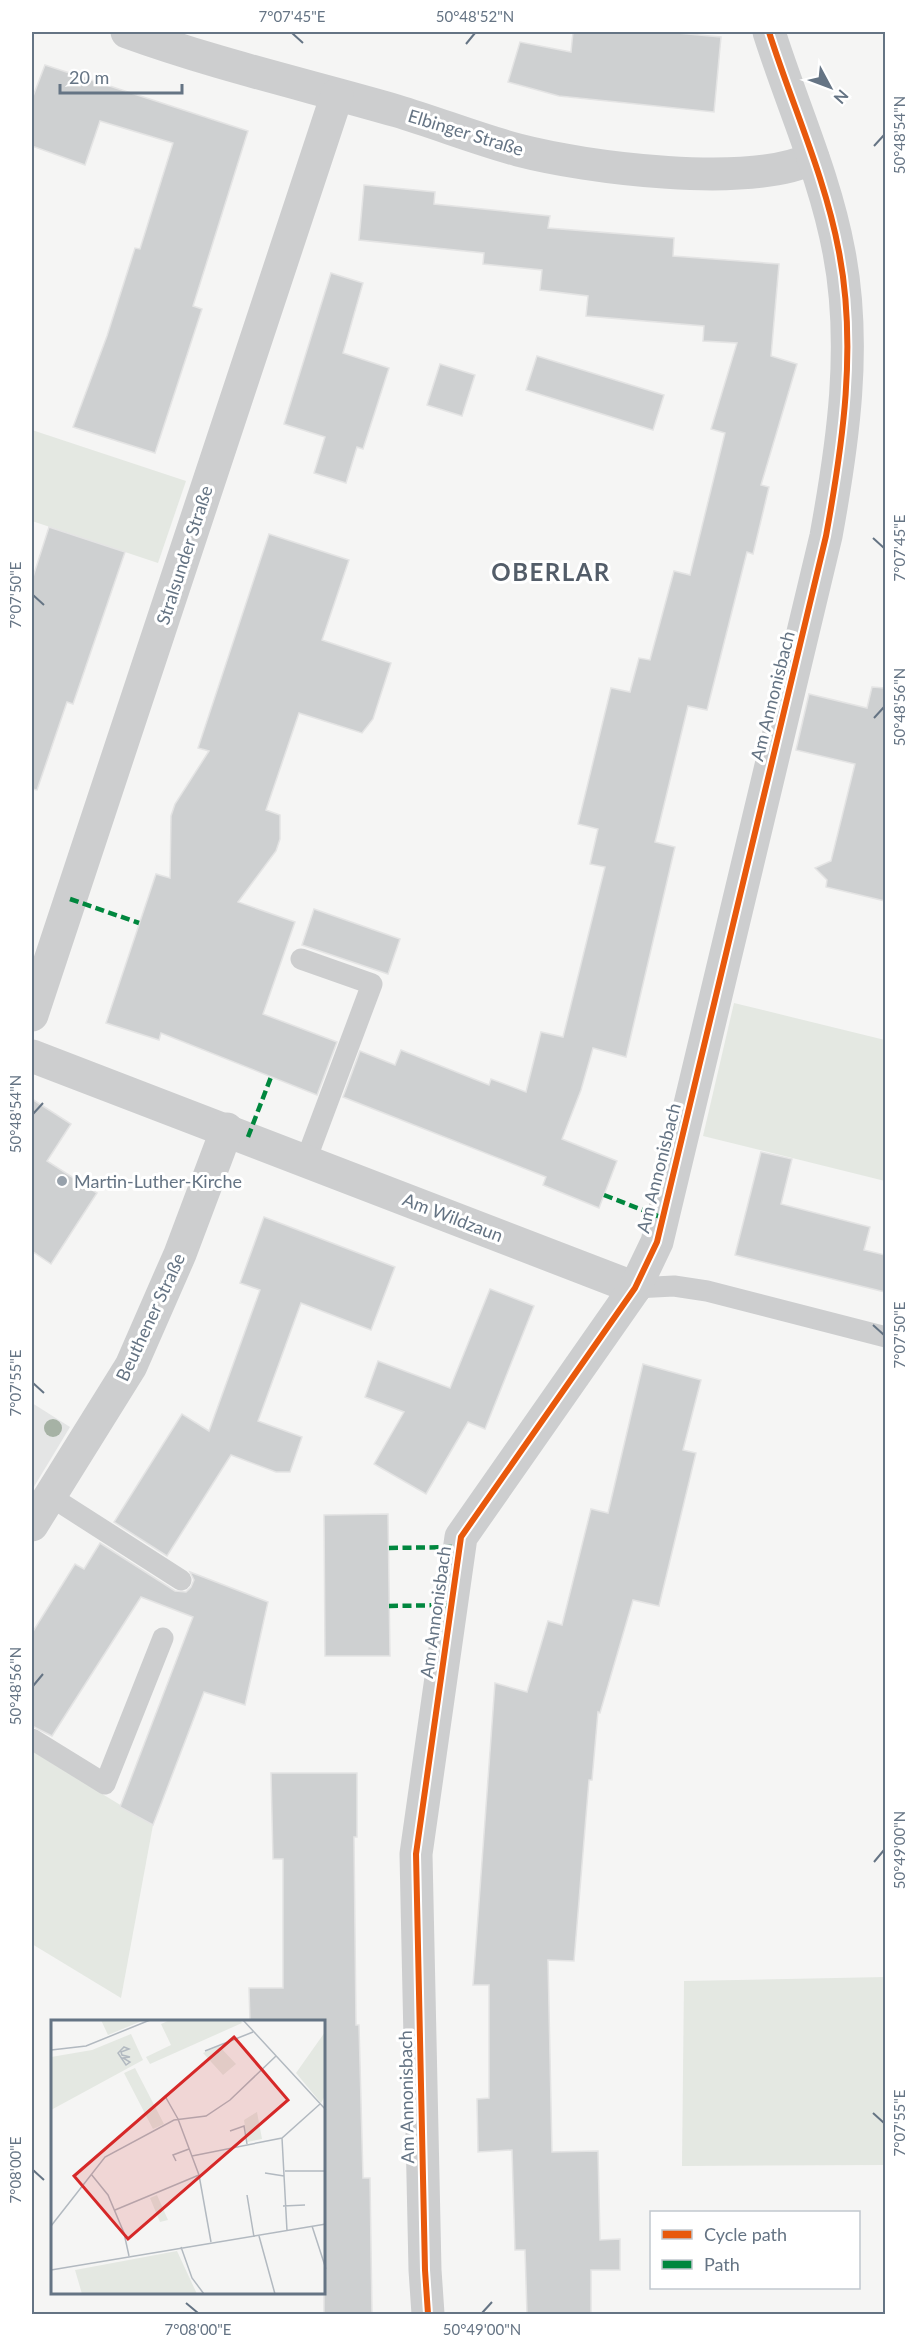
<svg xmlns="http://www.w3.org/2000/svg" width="917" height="2346" viewBox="0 0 917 2346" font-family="Lato,sans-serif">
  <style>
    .built { fill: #e4e5e5 }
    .green { fill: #e4e8e2 }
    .building { fill: #ced0d1; stroke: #e4e4e4; stroke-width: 1.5 }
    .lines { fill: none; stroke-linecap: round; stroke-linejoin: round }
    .lane { stroke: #cdcecf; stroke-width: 21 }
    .street { stroke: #cdcecf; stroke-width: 33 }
    .quiet { stroke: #00873e; stroke-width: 4.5; stroke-dasharray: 9 4.5; stroke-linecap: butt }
    .cycleway-casing { stroke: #fff; stroke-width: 10 }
    .cycleway { stroke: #e8590c; stroke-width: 6 }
    .tree { fill: #a6b2a5 }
    .ticks { fill: none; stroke: #657484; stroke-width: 2 }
    .poi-dot { fill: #97a1ab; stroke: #fff; stroke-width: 2 }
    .labels { text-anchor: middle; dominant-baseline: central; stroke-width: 6; stroke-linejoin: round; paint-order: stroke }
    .street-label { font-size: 18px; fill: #657484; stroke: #fff }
    .poi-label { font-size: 18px; fill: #657484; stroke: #fff; text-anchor: start }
    .district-label { font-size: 24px; font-weight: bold; letter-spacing: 1.5px; fill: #535d69; stroke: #fff }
    .inset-road { fill: none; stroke: #b2b9c0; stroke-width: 1.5 }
    .view { fill: #d62828; fill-opacity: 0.15; stroke: #d62828; stroke-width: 3 }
    .inset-edge { fill: none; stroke: #657484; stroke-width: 3 }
    .neatline { fill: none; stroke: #657484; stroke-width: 2 }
    .ticks-label { font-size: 15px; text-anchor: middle; fill: #657484 }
  </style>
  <rect width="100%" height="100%" fill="#f5f5f4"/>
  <!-- built -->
  <path class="built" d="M32 1403 70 1427 32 1490Z"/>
  <!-- green -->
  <g class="green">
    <path d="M32 430 186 481 158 563 32 521Z"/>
    <path d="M734 1003 885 1040V1181L703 1136Z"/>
    <path d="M32 1751 153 1825 121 1998 32 1944Z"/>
    <path d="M885 1977V2165L682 2166 684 1981Z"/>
  </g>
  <!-- building -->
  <g class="building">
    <path d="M573 32H666L721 37 714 112 559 96 508 82 520 42 571 52Z"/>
    <path d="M45 65 248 131 193 306 202 309 155 453 73 427 107 336 135 248 140 249 173 143 100 121 85 165 32 146V99Z"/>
    <path d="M364 185 435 192 434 204 550 216 548 228 674 238 673 256 779 264 771 356 797 364 761 485 769 487 753 554 747 552 707 710 688 706 655 842 675 847 626 1057 593 1048 581 1090 562 1139 617 1161 599 1208 543 1185 546 1177 343 1097 360 1051 395 1065 401 1050 489 1085 491 1079 526 1092 541 1032 563 1037 605 867 590 864 598 829 578 824 611 688 630 692 639 658 650 660 674 571 690 575 725 433 711 429 737 343 703 341 704 326 586 316 588 296 540 290 542 270 483 264 484 253 359 240Z"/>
    <path d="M331 273 363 283 343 353 389 368 363 449 357 447 346 483 314 473 325 437 284 424Z"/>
    <path d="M537 356 664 395 653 430 526 390Z"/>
    <path d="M440 364 475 375 462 416 427 405Z"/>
    <path d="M49 527 125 552 73 704 67 702 37 790 32 789V580Z"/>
    <path d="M269 534 349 560 322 640 391 663 373 719 362 733 299 713 266 810 280 815V839L276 851 238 902 295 922 263 1014 337 1042 317 1095 161 1033 159 1040 106 1023 156 874 170 878 171 816 175 804 209 751 198 748Z"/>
    <path d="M872 687 885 688V901L826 887 827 880 815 868 831 861 855 764 796 750 809 694 867 708Z"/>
    <path d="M314 909 400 939 388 974 302 945Z"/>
    <path d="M32 1099 71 1124 47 1161 97 1193 51 1264 32 1251Z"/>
    <path d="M761 1152 792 1159 781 1204 870 1227 864 1250 885 1255V1292L735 1255Z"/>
    <path d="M264 1217 395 1267 371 1330 301 1303 258 1421 302 1437 290 1472H276L231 1455 167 1556 114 1522 182 1414 209 1431 260 1290 240 1283Z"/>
    <path d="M490 1289 534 1306 485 1429 468 1422 426 1494 374 1464 404 1412 365 1397 378 1361 450 1388Z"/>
    <path d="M643 1364 701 1380 683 1450 696 1453 659 1606 633 1600 600 1713 598 1712 592 1780H589L574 1961 548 1960 552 2152 598 2151 600 2240 620 2239V2270H591V2314H527L525 2250H515L512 2150 478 2152 477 2099 489 2098V1985H473L495 1683 527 1692 548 1621 562 1625 591 1509 608 1513Z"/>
    <path d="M388 1514 390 1656H325L324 1515Z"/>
    <path d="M100 1543 175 1591 186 1592 191 1587 194 1580 190 1572 268 1602 245 1705 204 1692 153 1825 120 1807 193 1617 141 1597 52 1736 32 1726V1633L75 1564 84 1569Z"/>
    <path d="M271 1773H357V1837H354L356 2025H359L363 2178H370L372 2314H324V2022H250L249 1988H283V1859H273Z"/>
  </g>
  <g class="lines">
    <!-- lane -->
    <g class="lane">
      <path d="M301 959 372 984 306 1160"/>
      <path d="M635 1288 674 1286 707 1291 886 1337"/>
      <path d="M50 1496 181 1580"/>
      <path d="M32 1739 105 1784 163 1638"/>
    </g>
    <!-- street -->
    <g class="street">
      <path d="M127 32C215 64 307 85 397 111 437 123 477 139 518 150 587 168 749 189 813 158"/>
      <path d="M32 1015 337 95"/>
      <path d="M32 1056 635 1288"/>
      <path d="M32 1525 131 1366 180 1254 227 1129"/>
      <path d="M428 2314 425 2270 416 1854 461 1537 635 1288 657 1242 826 536C843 443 857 346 839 252 825 176 792 105 769 32"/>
    </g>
    <!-- quiet -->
    <g class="quiet">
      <path d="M70 899 139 923"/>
      <path d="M248 1137 271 1077"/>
      <path d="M604 1195 663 1218"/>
      <path d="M389 1548 459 1547"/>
      <path d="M389 1606 451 1605"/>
    </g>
    <defs>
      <path id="cycleway" d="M428 2314 425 2270 416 1854 461 1537 635 1288 657 1242 826 536C843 443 857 346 839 252 825 176 792 105 769 32"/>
    </defs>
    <!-- cycleway casing -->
    <use href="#cycleway" class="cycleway-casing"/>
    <!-- cycleway -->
    <use href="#cycleway" class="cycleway"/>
  </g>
  <!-- trees -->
  <circle class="tree" cx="53" cy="1428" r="9"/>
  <!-- ticks -->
  <path class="ticks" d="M292 33 303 43M466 44 475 33M874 146 884 135M873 538 884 548M33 595 44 605M874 718 884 707M33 1114 43 1103M873 1325 884 1335M33 1383 44 1393M33 1686 43 1674M874 1862 884 1850M873 2113 884 2123M33 2170 44 2180M186 2303 198 2313M482 2313 492 2302"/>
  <!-- markers -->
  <circle class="poi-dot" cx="62" cy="1181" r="6"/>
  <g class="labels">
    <!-- street labels -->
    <g class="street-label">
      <text transform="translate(466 132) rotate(17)">Elbinger Straße</text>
      <text transform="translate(184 555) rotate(-72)">Stralsunder Straße</text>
      <text transform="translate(772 696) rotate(-76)">Am Annonisbach</text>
      <text transform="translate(658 1168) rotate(-76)">Am Annonisbach</text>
      <text transform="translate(453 1217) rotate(21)">Am Wildzaun</text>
      <text transform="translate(150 1317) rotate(-65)">Beuthener Straße</text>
      <text transform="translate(435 1612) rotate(-82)">Am Annonisbach</text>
      <text transform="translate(406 2097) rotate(-91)">Am Annonisbach</text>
    </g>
    <!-- poi labels -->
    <g class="poi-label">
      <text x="74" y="1181">Martin-Luther-Kirche</text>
    </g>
    <!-- district labels -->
    <g class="district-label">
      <text x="551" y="571">OBERLAR</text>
    </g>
  </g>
  <!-- overview -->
  <g transform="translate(51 2020)">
    <rect width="274" height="274" fill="#f5f5f4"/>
    <path d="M50 0H93L57 15ZM119 0H189L191 3 99 44 95 37 120 25 110 4ZM274 12 275 74 270 83 245 53ZM80 14 92 40 0 90V37L41 30ZM168 26 185 44 172 55 152 33ZM84 48 113 104 102 109 73 53ZM206 92 211 119 196 122 193 100ZM106 175 117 200 109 202 99 178ZM126 231 146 274H31L24 250Z" fill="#e4e8e2"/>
    <path class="inset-road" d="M192 0 275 90M73 27 78 29 70 32 71 35 79 37 72 38 79 42 75 45 67 33ZM0 30 35 26 99 0M154 31 202 12M114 76 127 99 148 155 160 222M179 111 193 106 196 124M231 118 236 211M141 136 231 118 269 84M125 141 122 135 138 129M234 151H275M214 153 233 156M40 154 57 175 73 213 78 236M196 175 203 217M232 186 254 185M64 190 148 155M0 206 54 137 123 100 155 96 179 80 225 36M261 206 275 249M208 216 224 274M130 227 141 258 153 274M0 250 275 204"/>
    <path class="view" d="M183 17 237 80 77 219 23 156Z"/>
    <rect width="274" height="274" class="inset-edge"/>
  </g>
  <!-- border -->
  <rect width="917" height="2346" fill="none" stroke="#ffffff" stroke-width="66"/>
  <!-- legend -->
  <rect x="650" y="2211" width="210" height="78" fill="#ffffff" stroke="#c1c7ce" stroke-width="1.5"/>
  <rect x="662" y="2230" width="30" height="9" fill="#e8590c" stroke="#c1c7ce" stroke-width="1.5"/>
  <text x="704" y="2241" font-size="18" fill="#657484">Cycle path</text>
  <rect x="662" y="2260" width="30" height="9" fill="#00873e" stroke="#c1c7ce" stroke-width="1.5"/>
  <text x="704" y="2271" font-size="18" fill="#657484">Path</text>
  <!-- north arrow -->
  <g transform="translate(830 87) rotate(131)" stroke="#ffffff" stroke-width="4.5" paint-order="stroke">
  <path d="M0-4.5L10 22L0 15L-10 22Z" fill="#657484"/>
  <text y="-9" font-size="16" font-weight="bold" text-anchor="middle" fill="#657484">N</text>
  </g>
  <!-- scale -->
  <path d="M60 84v9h122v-9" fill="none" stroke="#657484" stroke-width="3"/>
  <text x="69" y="84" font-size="18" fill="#657484" stroke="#ffffff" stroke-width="4.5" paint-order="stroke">20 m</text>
  <rect x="33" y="33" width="851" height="2280" class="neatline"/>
  <g class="ticks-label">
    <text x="292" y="22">7°07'45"E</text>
    <text x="475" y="22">50°48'52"N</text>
    <text transform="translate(900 135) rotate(-90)" y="5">50°48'54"N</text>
    <text transform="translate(900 548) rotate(-90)" y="5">7°07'45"E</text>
    <text transform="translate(16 595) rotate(-90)" y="5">7°07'50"E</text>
    <text transform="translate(900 707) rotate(-90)" y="5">50°48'56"N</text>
    <text transform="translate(16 1114) rotate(-90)" y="5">50°48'54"N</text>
    <text transform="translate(900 1335) rotate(-90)" y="5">7°07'50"E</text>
    <text transform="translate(16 1383) rotate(-90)" y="5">7°07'55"E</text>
    <text transform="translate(16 1686) rotate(-90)" y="5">50°48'56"N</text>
    <text transform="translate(900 1850) rotate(-90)" y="5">50°49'00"N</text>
    <text transform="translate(900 2123) rotate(-90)" y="5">7°07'55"E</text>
    <text transform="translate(16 2170) rotate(-90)" y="5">7°08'00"E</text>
    <text x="198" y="2335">7°08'00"E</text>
    <text x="482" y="2335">50°49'00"N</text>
  </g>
</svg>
